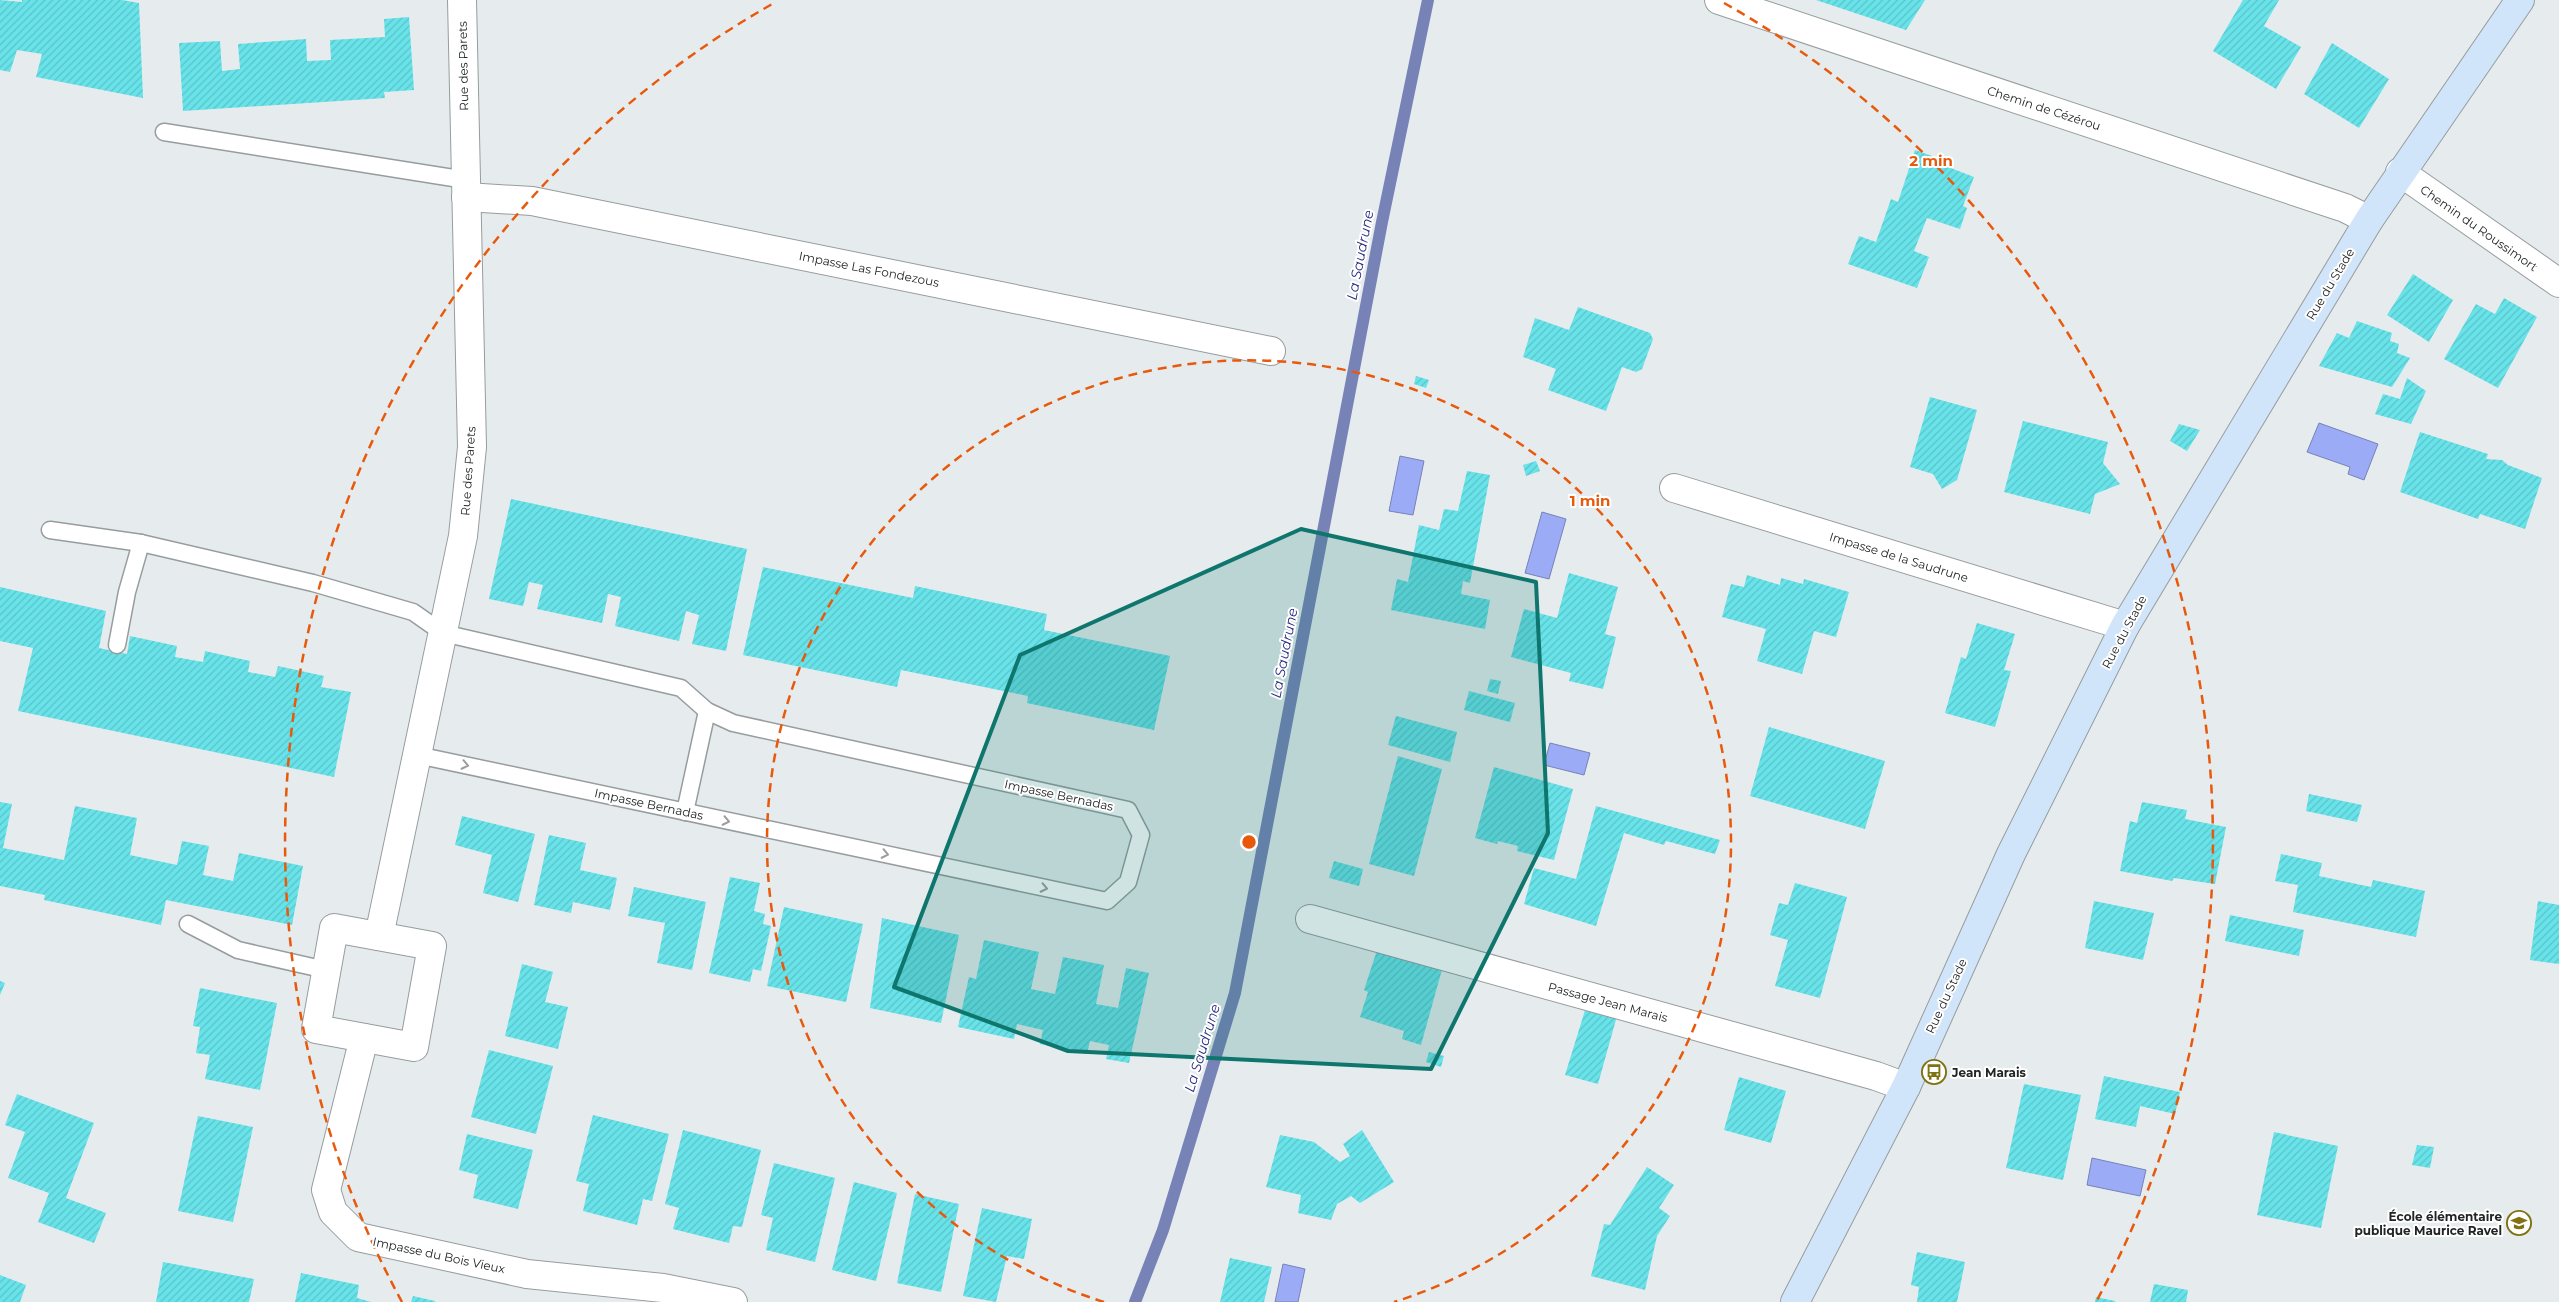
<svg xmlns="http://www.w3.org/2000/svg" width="2559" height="1302" viewBox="0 0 2559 1302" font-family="Montserrat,sans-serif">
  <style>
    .water { fill: #9babf6; stroke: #7782b7 }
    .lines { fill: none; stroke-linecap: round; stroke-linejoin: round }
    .stream { stroke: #7782b7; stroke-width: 12 }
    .building { fill: url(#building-hatch) }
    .lane-casing { stroke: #979c9e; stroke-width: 19 }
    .street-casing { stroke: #979c9e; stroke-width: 30 }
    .secondary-casing { stroke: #979c9e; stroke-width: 30 }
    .lane { stroke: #fff; stroke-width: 16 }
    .street { stroke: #fff; stroke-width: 28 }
    .secondary { stroke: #d0e5fa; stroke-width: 28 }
    .oneway { stroke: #9c9c9d }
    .marked { fill: #0f766e; fill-opacity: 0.2; stroke: #0f766e; stroke-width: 4; stroke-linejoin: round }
    .ring { fill: none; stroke: #e8590c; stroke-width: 2.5; stroke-dasharray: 9 6 }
    .labels { text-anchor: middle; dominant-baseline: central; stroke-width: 4; stroke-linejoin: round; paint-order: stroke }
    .street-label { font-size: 12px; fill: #222425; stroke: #fff }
    .poi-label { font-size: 12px; font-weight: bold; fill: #222425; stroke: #fff; text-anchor: start }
    .water-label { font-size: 14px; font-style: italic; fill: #272a7f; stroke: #fff }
    .centre { fill: #e8590c; stroke: #fff; stroke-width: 2.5 }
    .ring-label { font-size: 15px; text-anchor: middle; font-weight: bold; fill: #e8590c; stroke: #fff; stroke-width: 4; stroke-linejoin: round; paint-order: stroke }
  </style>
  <defs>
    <pattern id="building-hatch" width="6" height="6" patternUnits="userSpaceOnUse" patternTransform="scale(1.25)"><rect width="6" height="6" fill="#68e3e9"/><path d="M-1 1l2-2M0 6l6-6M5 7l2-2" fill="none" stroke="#5ac3c8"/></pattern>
  </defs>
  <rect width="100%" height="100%" fill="#e6ecee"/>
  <!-- water -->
  <g class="water">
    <path d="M2319 423 2378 444 2364 480 2348 474 2350 467 2307 452Z"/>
    <path d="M1400 456 1424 461 1413 515 1389 511Z"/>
    <path d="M1542 512 1566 519 1549 579 1525 573Z"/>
    <path d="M1550 743 1590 753 1584 775 1544 765Z"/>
    <path d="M2092 1158 2146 1170 2140 1196 2087 1185Z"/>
    <path d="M1283 1264 1305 1269 1298 1302H1275Z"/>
  </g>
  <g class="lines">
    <!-- stream -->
    <path class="stream" d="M1135 1302 1163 1230 1235 993 1382 222 1428 0"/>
  </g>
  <!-- building -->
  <g class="building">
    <path d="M0 0 22 2V0H122L139 3 143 98 36 77 42 54 17 50 10 72 0 70Z"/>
    <path d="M1816 0H1925L1906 30Z"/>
    <path d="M2243 0H2279L2264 26 2301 47 2276 89 2213 51Z"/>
    <path d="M409 17 414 90 384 92 385 98 183 111 179 43 220 41 222 71 240 69 238 44 306 39 307 61 331 60 330 40 385 37 384 19Z"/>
    <path d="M2332 43 2389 79 2359 128 2304 94Z"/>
    <path d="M1915 150 1932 156 1930 160 1974 177 1963 206 1967 208 1960 229 1927 218 1914 251 1929 257 1917 288 1848 264 1859 236 1876 242 1891 199 1898 202Z"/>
    <path d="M2413 274 2453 300 2429 342 2387 315Z"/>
    <path d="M2504 298 2537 317 2498 388 2444 359 2476 304 2495 314Z"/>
    <path d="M1578 307 1650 333 1653 339 1642 369 1636 372 1622 367 1606 411 1548 390 1556 369 1523 357 1535 318 1569 330Z"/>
    <path d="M2357 321 2392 333 2390 341 2399 344 2397 353 2410 358 2392 387 2319 366 2337 333 2349 338Z"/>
    <path d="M1416 376 1429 380 1426 388 1414 384Z"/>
    <path d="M2407 378 2426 391 2411 424 2375 414 2383 394 2400 399Z"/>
    <path d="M1930 397 1977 410 1957 480 1942 489 1933 474 1910 467Z"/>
    <path d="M2023 421 2108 442 2103 463 2120 484 2095 494 2090 514 2004 492Z"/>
    <path d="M2179 424 2200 430 2187 451 2170 441Z"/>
    <path d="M2420 432 2488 454 2486 459 2502 460 2508 465 2542 478 2525 529 2480 514 2478 519 2400 492Z"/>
    <path d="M1536 461 1540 471 1526 476 1523 465Z"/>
    <path d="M1467 471 1490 475 1470 583 1463 581 1461 594 1490 600 1485 629 1391 610 1397 579 1408 582 1419 525 1439 530 1444 509 1458 511Z"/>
    <path d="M511 499 747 549 726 651 692 644 699 615 686 611 679 641 615 626 621 597 608 594 602 623 537 609 543 585 529 582 523 606 489 599Z"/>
    <path d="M763 567 913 598 915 586 1047 614 1044 630 1170 656 1154 730 1027 703 1028 696 901 670 897 687 743 655Z"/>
    <path d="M1569 573 1618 587 1605 634 1616 637 1603 689 1569 681 1571 673 1511 657 1524 609 1557 618Z"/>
    <path d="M1747 575 1780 585 1781 578 1803 584 1804 579 1849 592 1836 637 1814 631 1802 674 1757 661 1766 629 1722 617 1731 584 1744 587Z"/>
    <path d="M0 587 106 611 99 648 127 654 130 636 177 646 175 657 203 662 205 651 250 661 248 672 275 677 278 666 324 676 321 687 351 692 334 777 18 711 33 648 0 641Z"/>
    <path d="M1977 623 2015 634 2004 670 2011 671 1995 727 1945 713 1961 657 1966 659Z"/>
    <path d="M1490 679 1501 681 1498 694 1487 691Z"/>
    <path d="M1469 691 1515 703 1510 722 1464 710Z"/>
    <path d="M1396 716 1457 732 1450 762 1388 745Z"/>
    <path d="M1769 727 1885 761 1865 829 1750 796Z"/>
    <path d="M1398 756 1442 769 1414 876 1369 864Z"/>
    <path d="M1494 767 1573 789 1554 860 1517 851 1518 846 1498 841 1497 844 1475 838Z"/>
    <path d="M2309 794 2362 805 2357 822 2306 811Z"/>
    <path d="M0 802 12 804 3 848 64 860 75 806 137 818 130 855 177 865 182 841 209 846 203 875 233 881 239 853 303 866 292 925 166 900 161 925 44 900 45 895 0 886Z"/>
    <path d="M2142 802 2187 810 2185 819 2226 827 2215 884 2174 878 2172 881 2120 871 2130 821 2137 823Z"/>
    <path d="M1596 806 1720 840 1715 854 1666 841 1664 845 1624 833 1596 926 1524 904 1534 868 1576 879Z"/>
    <path d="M462 816 535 834 518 902 483 893 492 855 455 845Z"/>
    <path d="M549 835 586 843 580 870 617 878 610 910 573 902 571 913 534 905Z"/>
    <path d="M2281 854 2322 863 2319 876 2371 887 2373 880 2425 891 2416 937 2293 912 2298 885 2275 881Z"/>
    <path d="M1334 861 1363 869 1359 886 1329 878Z"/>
    <path d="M730 877 760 883 754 911 765 914 763 924 771 926 761 971 753 969 750 982 709 973Z"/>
    <path d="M1795 883 1847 897 1820 998 1775 986 1788 940 1770 935 1779 903 1788 905Z"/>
    <path d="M634 887 706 902 692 970 657 963 665 923 628 916Z"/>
    <path d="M2094 901 2154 913 2143 960 2085 948Z"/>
    <path d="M2538 901 2559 905V964L2530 960Z"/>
    <path d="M784 907 863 924 846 1002 767 986Z"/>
    <path d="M2230 915 2304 930 2299 956 2225 941Z"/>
    <path d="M882 918 959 935 941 1023 870 1008Z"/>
    <path d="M984 940 1039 952 1031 989 1055 994 1063 957 1104 965 1096 1004 1118 1008 1126 968 1149 973 1129 1063 1106 1059 1109 1045 1090 1041 1087 1054 1040 1044 1043 1030 1017 1024 1014 1039 958 1027 969 977 976 979Z"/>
    <path d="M1378 947 1443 966 1421 1045 1402 1039 1404 1031 1360 1017 1368 992 1364 990Z"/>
    <path d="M522 964 553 972 545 1002 568 1007 558 1049 505 1036Z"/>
    <path d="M0 981 5 983 0 995Z"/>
    <path d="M200 988 277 1003 260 1090 205 1079 210 1055 196 1053 200 1027 193 1026Z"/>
    <path d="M1586 1007 1617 1016 1598 1084 1565 1075Z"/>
    <path d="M489 1050 553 1066 536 1134 471 1117Z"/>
    <path d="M1429 1052 1444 1056 1441 1067 1426 1062Z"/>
    <path d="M2104 1076 2180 1092 2175 1114 2140 1106 2136 1127 2095 1119Z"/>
    <path d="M1739 1077 1786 1091 1771 1143 1724 1130Z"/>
    <path d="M2024 1084 2081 1095 2063 1180 2006 1168Z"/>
    <path d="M17 1094 94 1123 66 1198 106 1213 94 1243 38 1222 49 1193 8 1178 25 1132 5 1125Z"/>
    <path d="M593 1115 669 1134 652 1201 643 1199 637 1225 583 1211 589 1184 576 1181Z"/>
    <path d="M198 1116 253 1127 233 1222 178 1211Z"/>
    <path d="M683 1130 761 1150 742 1227 733 1226 729 1243 673 1229 679 1208 665 1204Z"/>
    <path d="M1362 1130 1394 1182 1360 1203 1351 1196 1337 1204 1331 1220 1298 1213 1301 1195 1266 1187 1280 1135 1314 1142 1340 1162 1350 1156 1343 1144Z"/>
    <path d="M2274 1132 2338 1146 2321 1228 2257 1215Z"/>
    <path d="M467 1134 533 1150 518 1209 473 1198 478 1175 459 1170Z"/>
    <path d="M2417 1145 2434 1147 2430 1168 2412 1165Z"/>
    <path d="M774 1163 835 1178 815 1262 766 1250 773 1218 761 1215Z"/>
    <path d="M1647 1167 1674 1185 1659 1208 1670 1216 1657 1236 1645 1290 1591 1276 1604 1224 1610 1225Z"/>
    <path d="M854 1182 897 1193 876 1281 832 1270Z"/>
    <path d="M915 1194 959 1204 941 1292 897 1283Z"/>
    <path d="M982 1208 1032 1219 1024 1259 1007 1256 996 1302 963 1296Z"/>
    <path d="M1917 1252 1965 1262 1957 1302H1917L1919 1287 1911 1285Z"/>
    <path d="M1230 1258 1272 1267 1264 1302H1220Z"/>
    <path d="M163 1262 254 1279 249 1302H156Z"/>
    <path d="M301 1273 359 1285 357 1298 371 1302H295Z"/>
    <path d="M0 1275 26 1285 20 1302H0Z"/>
    <path d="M2154 1284 2188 1290 2186 1302H2150Z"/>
    <path d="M413 1296 435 1301V1302H411Z"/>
    <path d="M2096 1297 2115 1301V1302H2095Z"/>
  </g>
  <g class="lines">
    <defs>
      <g id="lane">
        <path d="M164 132 466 180"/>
        <path d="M50 530 141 543 313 583 413 612 443 633 681 688 707 711 733 723 1128 810 1141 835 1128 882 1107 901 417 755"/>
        <path d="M117 645 127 592 141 543"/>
        <path d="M685 812 707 711"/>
        <path d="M188 924 238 950 326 970"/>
      </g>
      <g id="street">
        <path d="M1719 0 2345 208 2369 220"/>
        <path d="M2400 172 2559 283"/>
        <path d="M466 197 532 201 1271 351"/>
        <path d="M1674 488 2125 626"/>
        <path d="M1310 919 1876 1076 1906 1087"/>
        <path d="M334 928 432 946 414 1047 316 1029Z"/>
        <path d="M379 936 463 536 472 447 462 0"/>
        <path d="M364 1038 326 1190 333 1212 358 1237 527 1274 663 1288 733 1302"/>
      </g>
      <path id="secondary" d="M1795 1302 1906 1087 2011 854 2125 626 2369 220 2520 0"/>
    </defs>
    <!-- lane casing -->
    <use href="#lane" class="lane-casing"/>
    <!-- street casing -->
    <use href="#street" class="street-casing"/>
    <!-- secondary casing -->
    <use href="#secondary" class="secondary-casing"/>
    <!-- lane -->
    <use href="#lane" class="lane"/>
    <!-- street -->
    <use href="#street" class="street"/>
    <!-- secondary -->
    <use href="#secondary" class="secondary"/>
  </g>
  <!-- one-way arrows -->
  <defs><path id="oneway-chevron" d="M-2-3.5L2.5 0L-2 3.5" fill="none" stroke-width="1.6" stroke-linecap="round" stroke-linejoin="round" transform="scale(1.25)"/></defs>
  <g class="oneway">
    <use href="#oneway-chevron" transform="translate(465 765) rotate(12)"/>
    <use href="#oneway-chevron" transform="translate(726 821) rotate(12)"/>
    <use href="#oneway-chevron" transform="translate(885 854) rotate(12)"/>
    <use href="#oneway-chevron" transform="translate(1044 888) rotate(12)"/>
  </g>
  <!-- marked area -->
  <path class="marked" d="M1301 529 1536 582 1548 833 1431 1069 1068 1051 894 987 1020 655Z"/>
  <!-- distance rings -->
  <g class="ring">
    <path d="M1104 1302A482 482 0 1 1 1394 1302"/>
    <path d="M402 1302A964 964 0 0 1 774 3M1724 3A964 964 0 0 1 2096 1302"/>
  </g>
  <!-- icons -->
  <defs>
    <symbol id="bus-ring" viewBox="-11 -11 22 22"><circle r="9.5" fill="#fff" stroke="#807213" stroke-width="1.5"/><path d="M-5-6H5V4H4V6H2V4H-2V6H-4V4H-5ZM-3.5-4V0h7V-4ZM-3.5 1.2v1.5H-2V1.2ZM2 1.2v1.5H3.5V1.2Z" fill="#807213"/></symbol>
    <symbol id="school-ring" viewBox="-11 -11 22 22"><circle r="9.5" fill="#fff" stroke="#807213" stroke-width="1.5"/><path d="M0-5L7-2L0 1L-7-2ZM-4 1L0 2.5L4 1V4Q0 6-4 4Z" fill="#807213"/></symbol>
  </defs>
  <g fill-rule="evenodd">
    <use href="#bus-ring" x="1920" y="1058" width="28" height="28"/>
    <use href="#school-ring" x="2505" y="1209" width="28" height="28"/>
  </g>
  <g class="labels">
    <!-- street labels -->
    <g class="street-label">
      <text transform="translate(463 66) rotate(-91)">Rue des Parets</text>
      <text transform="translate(2044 108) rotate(18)">Chemin de Cézérou</text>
      <text transform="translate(2479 228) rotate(35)">Chemin du Roussimort</text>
      <text transform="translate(869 269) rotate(11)">Impasse Las Fondezous</text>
      <text transform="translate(2330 284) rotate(-59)">Rue du Stade</text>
      <text transform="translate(468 471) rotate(-86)">Rue des Parets</text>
      <text transform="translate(1899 557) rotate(17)">Impasse de la Saudrune</text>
      <text transform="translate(2124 632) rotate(-62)">Rue du Stade</text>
      <text transform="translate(1059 795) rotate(12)">Impasse Bernadas</text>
      <text transform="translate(649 804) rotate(12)">Impasse Bernadas</text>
      <text transform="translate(1946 996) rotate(-65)">Rue du Stade</text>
      <text transform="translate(1608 1002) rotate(15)">Passage Jean Marais</text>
      <text transform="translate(439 1255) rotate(12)">Impasse du Bois Vieux</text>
    </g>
    <!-- poi labels -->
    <g class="poi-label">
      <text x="1952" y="1072">Jean Marais</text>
      <text x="2502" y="1216" text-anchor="end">École élémentaire<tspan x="2502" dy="14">publique Maurice Ravel</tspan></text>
    </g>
    <!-- water labels -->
    <g class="water-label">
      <text transform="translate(1360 255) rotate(-79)">La Saudrune</text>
      <text transform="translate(1284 653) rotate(-79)">La Saudrune</text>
      <text transform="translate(1202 1048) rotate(-73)">La Saudrune</text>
    </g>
  </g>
  <circle cx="1249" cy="842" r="8" class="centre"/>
  <g class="ring-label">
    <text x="1931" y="166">2 min</text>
    <text x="1590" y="506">1 min</text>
  </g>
</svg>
